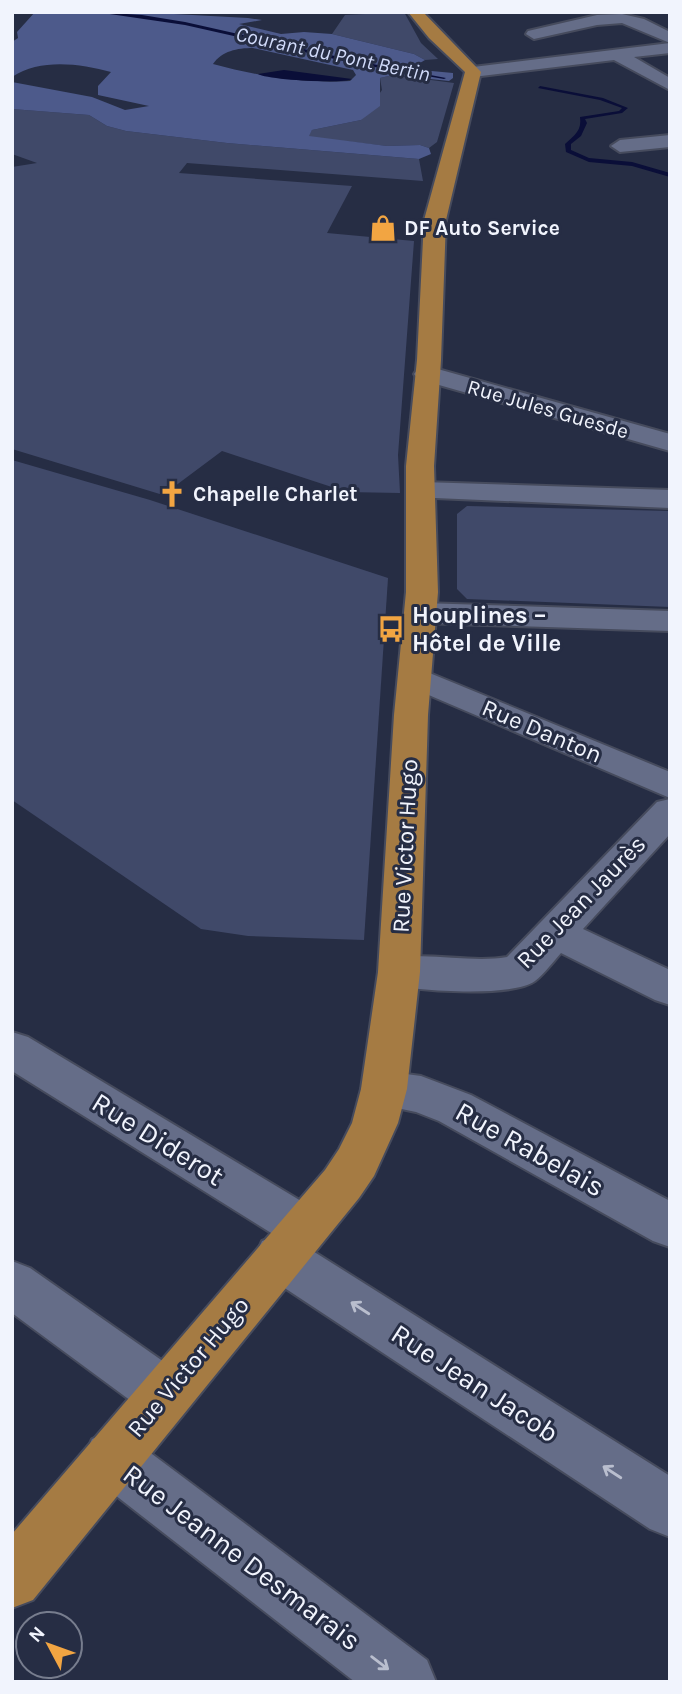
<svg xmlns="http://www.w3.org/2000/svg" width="682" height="1694" viewBox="0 0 682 1694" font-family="Karla,sans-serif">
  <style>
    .green { fill: #404969 }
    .forest { fill: #4d5a8b; fill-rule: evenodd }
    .water { fill: #0a0e38 }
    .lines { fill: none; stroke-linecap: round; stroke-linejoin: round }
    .stream { fill: #0a0e38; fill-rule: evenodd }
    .minor-casing { stroke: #464b5d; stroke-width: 4 }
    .major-casing { stroke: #464b5d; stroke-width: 4 }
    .minor { fill: #656d88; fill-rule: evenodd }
    .major { fill: #a57b43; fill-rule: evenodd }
    .oneway { stroke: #b9bece }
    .labels { text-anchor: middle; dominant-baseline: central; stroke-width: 6; stroke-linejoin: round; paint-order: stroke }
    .far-water-label { font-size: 21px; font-style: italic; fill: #d1dbfa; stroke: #262d44 }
    .far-poi-label { font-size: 21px; font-weight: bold; fill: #f1f4fd; stroke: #262d44; text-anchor: start }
    .far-street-label { font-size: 21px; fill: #f1f4fd; stroke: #262d44 }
    .poi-label { font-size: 24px; font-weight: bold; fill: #f1f4fd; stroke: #262d44; text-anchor: start }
    .street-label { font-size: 24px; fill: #f1f4fd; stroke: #262d44 }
    .near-street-label { font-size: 28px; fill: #f1f4fd; stroke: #262d44 }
  </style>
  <rect width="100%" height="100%" fill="#262d44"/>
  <!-- green -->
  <g class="green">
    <path d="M404 12 421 43 438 59 425 60 414 54 332 34 345 15Z"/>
    <path d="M393 75 454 83 437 142 429 148 420 145 387 146 308 137 312 130 361 120 382 90 380 78Z"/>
    <path d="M12 109 89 115 107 126 126 131 227 143 419 159 423 181 187 163 179 173 352 186 327 233 414 241 398 455 400 493 347 492 222 451 163 495 12 449V167L37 163 12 154Z"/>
    <path d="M12 460 150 500 388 578 364 940 248 936 201 929 12 800Z"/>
    <path d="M467 506 670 511V607L467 599 457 589V514Z"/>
  </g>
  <!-- forest -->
  <path class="forest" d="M35 12H137L248 18 262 20 239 24 281 34 304 32 332 34 414 54 425 60 410 69 453 73V78L449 81 393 75 380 78V106L361 120 312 130 309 136 387 146 420 145 429 148 431 154 419 159 227 143 126 131 107 126 89 115 12 109V82L92 97 125 110 149 106 98 95V86L111 72C80 64 41 58 12 77V42L18 38 17 32ZM253 48 353 70 356 75 350 81C303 84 258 76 213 64 222 51 237 48 253 48Z"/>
  <!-- water -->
  <path class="water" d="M284 70 352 79C344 84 267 80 258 74Z"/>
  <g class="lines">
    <!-- stream -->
    <g class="stream">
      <path d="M96 12 142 15 185 22 357 61 446 78 444 79 357 64 185 25Z"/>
      <path d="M540 86 603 98 628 108 622 113 585 119 587 123 581 136 571 144V150L589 158 632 162 670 173V177L632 166 589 162 566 152 565 144C575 135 582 130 580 117L619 111 622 108 600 100 538 88Z"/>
    </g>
    <defs>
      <g id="minor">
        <path d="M622 14 644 19 670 32V43L622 23 597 25 534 39 526 34 528 31 597 15Z"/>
        <path d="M670 43V53L634 57 670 78V90L614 60 473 77 465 72 473 67Z"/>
        <path d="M670 135V147L620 152 611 146 620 140Z"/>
        <path d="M427 366 670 434V451L418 379 414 374 418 369Z"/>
        <path d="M422 482 670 490V508L412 497 408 491 412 485Z"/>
        <path d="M421 603 670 611V631L421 623 410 620 405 613 410 606Z"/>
        <path d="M415 667 670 772V798L403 684 398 677 403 670Z"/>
        <path d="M670 799V834L583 929 670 970V1005L655 1000 561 953C553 962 544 974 535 981 512 998 411 991 384 983L378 972 384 961C423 949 467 964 507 957L657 802Z"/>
        <path d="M12 1032 28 1037 321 1213 329 1228 321 1243 308 1248 670 1476V1537L650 1529 262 1273 255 1257 262 1241 276 1236 12 1071Z"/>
        <path d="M384 1071 421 1076 471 1095 670 1201V1247L653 1241 439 1121 416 1112 368 1102 361 1089 368 1076Z"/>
        <path d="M12 1261 30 1268 184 1376 192 1394 184 1412 165 1420 146 1412 12 1313Z"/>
        <path d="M112 1431 132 1439 427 1660 436 1682H355L92 1477 84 1458 92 1439Z"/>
      </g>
      <path id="major" d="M408 12H423L481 72 446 220 441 360 434 466 438 592 428 715 420 972 407 1089 398 1123 374 1176 359 1198 33 1600 12 1608V1534L325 1170 339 1149 352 1123 361 1089 378 972 394 715 406 592V466L417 360 424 220 465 72 429 38Z"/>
    </defs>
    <!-- minor casing -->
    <use href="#minor" class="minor-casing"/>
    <!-- major casing -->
    <use href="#major" class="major-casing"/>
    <!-- minor -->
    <use href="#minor" class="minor"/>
    <!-- major -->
    <use href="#major" class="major"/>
  </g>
  <!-- one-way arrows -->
  <defs><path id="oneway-shaft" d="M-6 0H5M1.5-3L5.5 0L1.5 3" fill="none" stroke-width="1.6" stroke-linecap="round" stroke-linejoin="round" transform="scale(1.75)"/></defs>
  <g class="oneway">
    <use href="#oneway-shaft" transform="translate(360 1308) rotate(-147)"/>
    <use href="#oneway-shaft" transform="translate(612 1472) rotate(-147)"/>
    <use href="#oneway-shaft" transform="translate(380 1663) rotate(37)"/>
  </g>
  <!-- icons -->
  <defs>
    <symbol id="shop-bare" viewBox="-9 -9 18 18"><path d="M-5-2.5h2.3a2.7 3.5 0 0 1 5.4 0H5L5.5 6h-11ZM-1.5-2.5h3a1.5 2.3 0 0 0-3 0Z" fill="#f2a542" stroke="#262d44" stroke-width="2.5" paint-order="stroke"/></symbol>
    <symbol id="church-bare" viewBox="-9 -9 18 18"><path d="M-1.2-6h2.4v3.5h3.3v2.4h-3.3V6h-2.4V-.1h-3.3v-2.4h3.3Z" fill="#f2a542" stroke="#262d44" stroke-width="2.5" paint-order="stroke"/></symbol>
    <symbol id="bus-bare" viewBox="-9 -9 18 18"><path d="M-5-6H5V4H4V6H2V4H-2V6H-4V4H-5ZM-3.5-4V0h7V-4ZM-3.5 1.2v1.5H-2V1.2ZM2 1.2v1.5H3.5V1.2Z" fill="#f2a542" stroke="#262d44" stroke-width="2.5" paint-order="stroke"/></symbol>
  </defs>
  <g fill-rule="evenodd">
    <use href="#shop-bare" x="364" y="209" width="38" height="38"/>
    <use href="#church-bare" x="153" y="475" width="38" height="38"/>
    <use href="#bus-bare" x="372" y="610" width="38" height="38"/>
  </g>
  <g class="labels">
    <!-- far-water labels -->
    <g class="far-water-label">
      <text transform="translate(333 54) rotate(12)">Courant du Pont Bertin</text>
    </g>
    <!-- far-poi labels -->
    <g class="far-poi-label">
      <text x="404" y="228">DF Auto Service</text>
      <text x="193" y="494">Chapelle Charlet</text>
    </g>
    <!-- far-street labels -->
    <g class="far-street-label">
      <text transform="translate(548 409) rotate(16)">Rue Jules Guesde</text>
    </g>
    <!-- poi labels -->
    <g class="poi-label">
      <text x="412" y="615">Houplines –<tspan x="412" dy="28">Hôtel de Ville</tspan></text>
    </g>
    <!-- street labels -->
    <g class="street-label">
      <text transform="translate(542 731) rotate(23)">Rue Danton</text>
      <text transform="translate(405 846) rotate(-87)">Rue Victor Hugo</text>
      <text transform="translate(581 902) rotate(-46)">Rue Jean Jaurès</text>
      <text transform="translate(188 1367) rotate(-50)">Rue Victor Hugo</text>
    </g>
    <!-- near-street labels -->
    <g class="near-street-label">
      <text transform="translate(158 1139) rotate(32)">Rue Diderot</text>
      <text transform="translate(530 1149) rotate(29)">Rue Rabelais</text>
      <text transform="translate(475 1383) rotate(33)">Rue Jean Jacob</text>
      <text transform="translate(242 1557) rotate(37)">Rue Jeanne Desmarais</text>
    </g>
  </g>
  <!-- border -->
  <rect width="682" height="1694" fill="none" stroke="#f1f4fd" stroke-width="28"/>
  <!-- north arrow -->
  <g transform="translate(49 1645) rotate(311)"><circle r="33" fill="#262d44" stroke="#777d8e" stroke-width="2"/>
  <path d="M0-5L12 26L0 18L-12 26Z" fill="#f2a542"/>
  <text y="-10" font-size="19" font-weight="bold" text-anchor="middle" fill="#f1f4fd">N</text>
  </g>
</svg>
